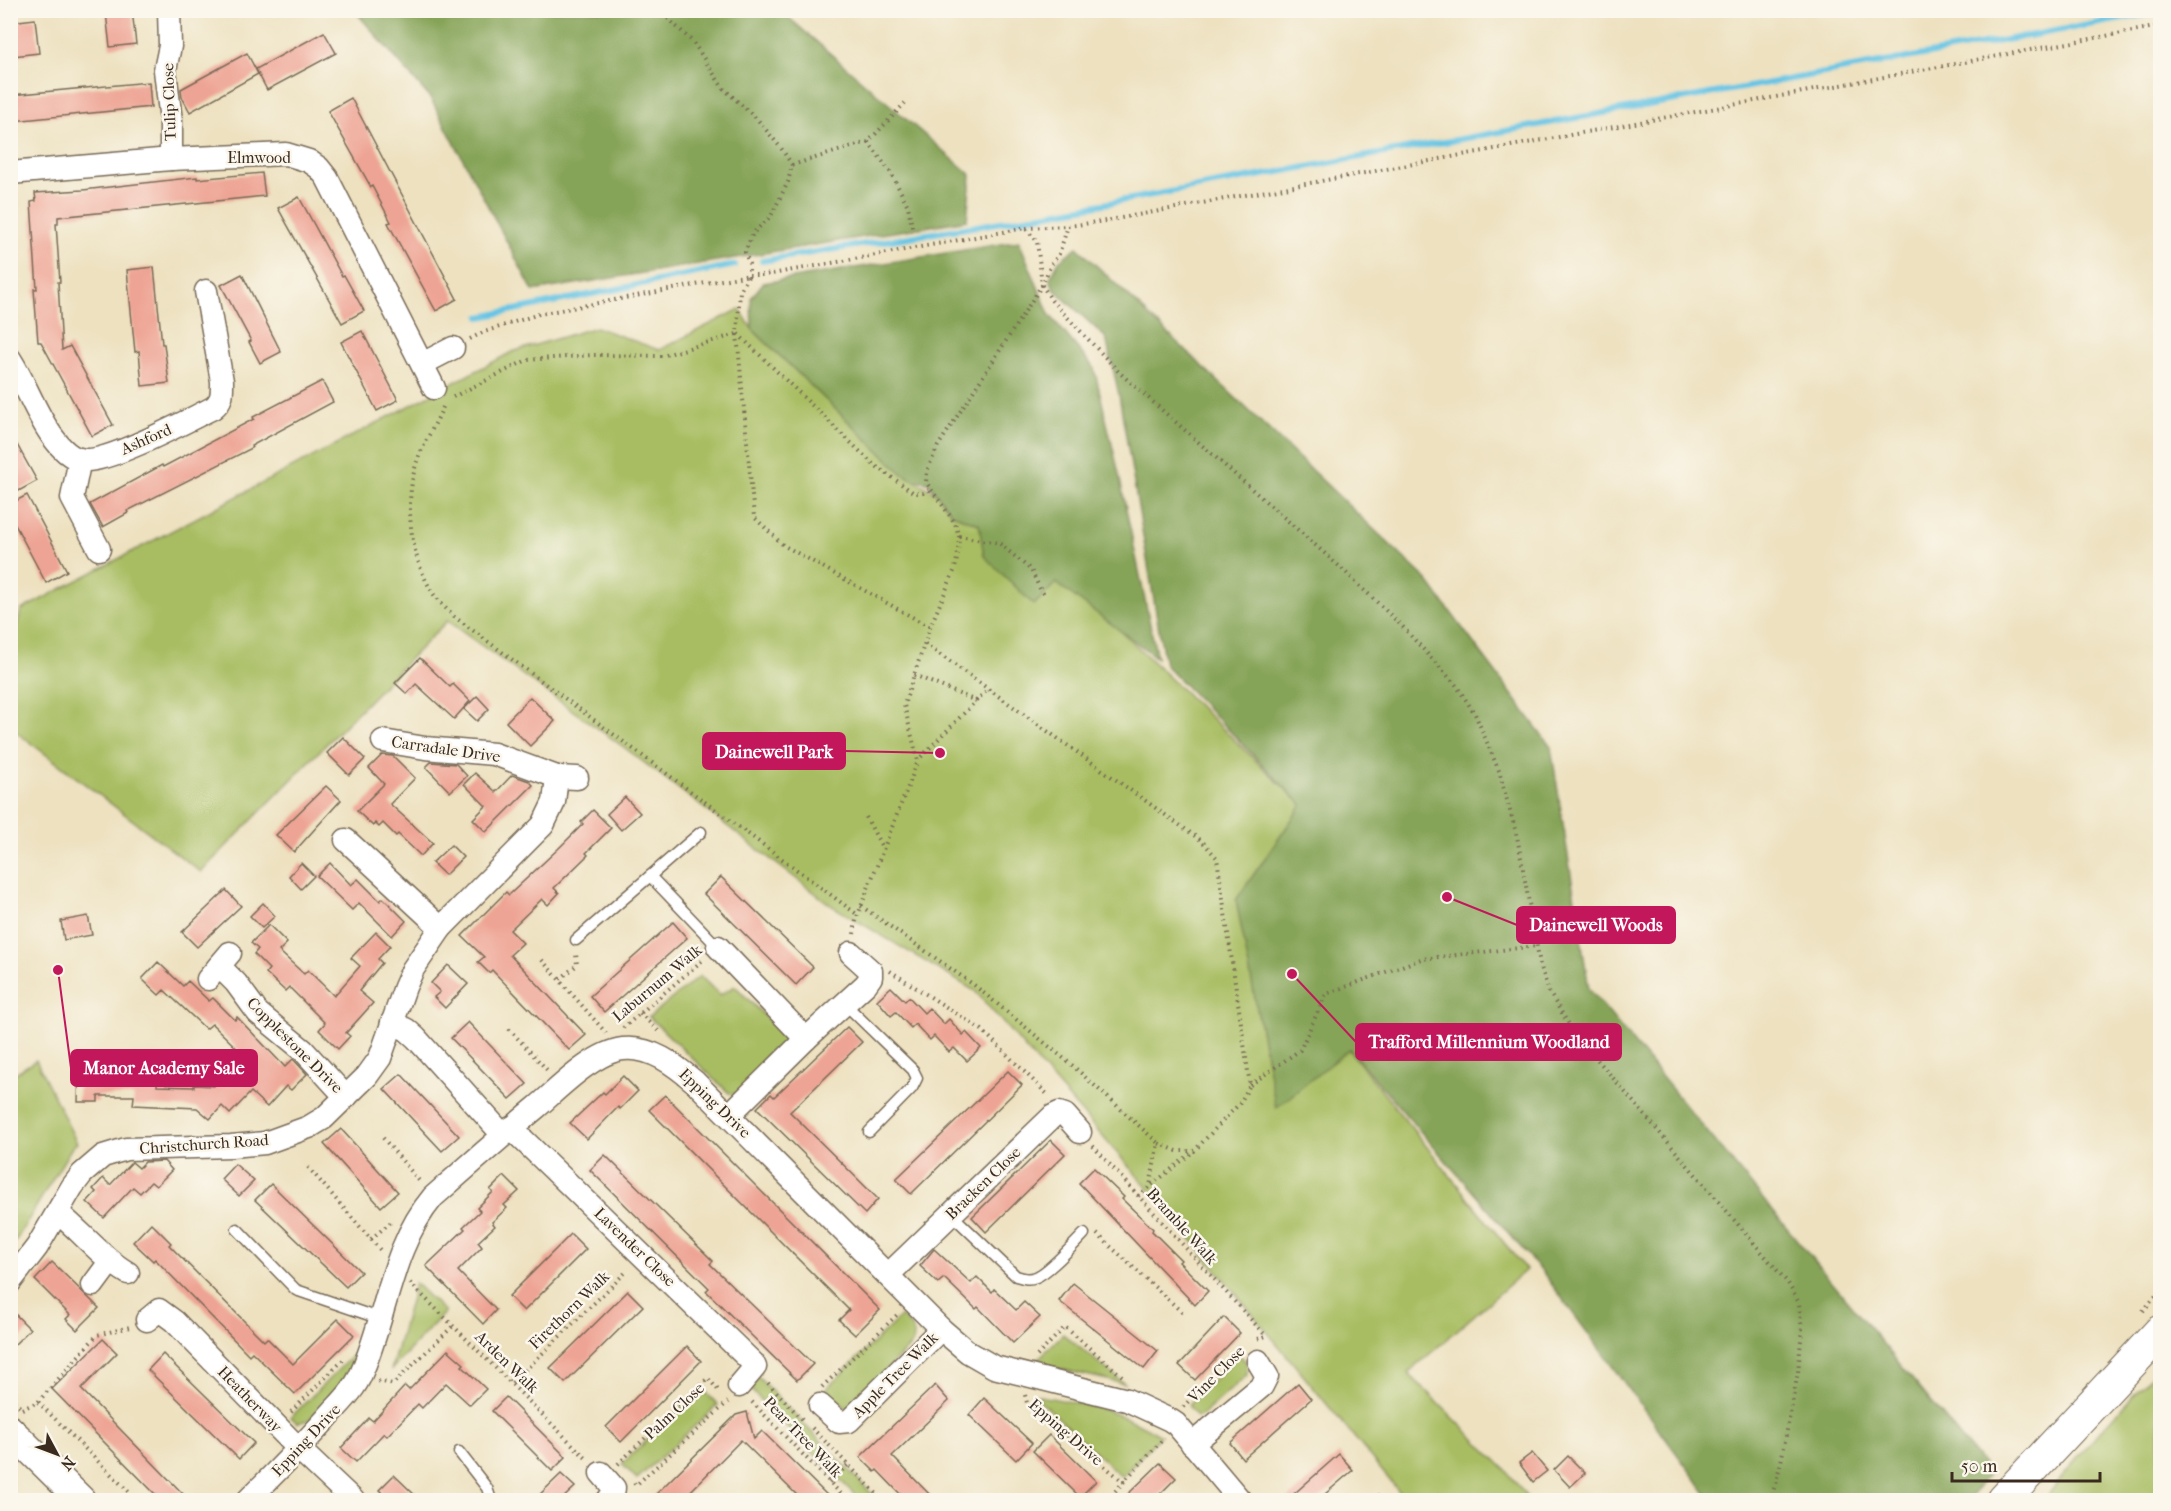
<svg xmlns="http://www.w3.org/2000/svg" width="2171" height="1511" viewBox="0 0 2171 1511" font-family="'IM FELL French Canon',serif">
  <style>
    .green { fill: #a8bd62; stroke: #727440; stroke-width: 1.5 }
    .forest { fill: #86a458; stroke: #60673b; stroke-width: 1.5 }
    .lines { fill: none; stroke-linecap: round; stroke-linejoin: round }
    .stream { stroke: #65c4e4; stroke-width: 6 }
    .building { fill: #eea494 }
    .service-casing { stroke: #796a57; stroke-width: 13 }
    .minor-casing { stroke: #796a57; stroke-width: 25 }
    .tertiary-casing { stroke: #796a57; stroke-width: 31 }
    .primary-casing { stroke: #796a57; stroke-width: 35 }
    .path { stroke: #796a57; stroke-width: 4; stroke-dasharray: 1.5 4.5; stroke-linecap: butt }
    .service { stroke: #fff; stroke-width: 10 }
    .minor { stroke: #fff; stroke-width: 22 }
    .tertiary { stroke: #fff; stroke-width: 28 }
    .primary { stroke: #fff; stroke-width: 33 }
    .labels { text-anchor: middle; dominant-baseline: central; stroke-width: 5; stroke-linejoin: round; paint-order: stroke }
    .street-label { font-size: 16px; fill: #3b2a1e; stroke: #fbf7ec }
    .leader { fill: none; stroke: #c2185b; stroke-width: 2 }
    .callout-dot { fill: #c2185b; stroke: #fbf7ec; stroke-width: 2 }
    .callout { fill: #c2185b; stroke: #c2185b; stroke-width: 2 }
    .callout-label { font-size: 18px; text-anchor: middle; font-weight: bold; fill: #fff }
  </style>
  <rect width="100%" height="100%" fill="#fbf7ec"/>
  <filter id="ink" filterUnits="userSpaceOnUse"><feTurbulence type="fractalNoise" baseFrequency=".0167" numOctaves="2"/><feDisplacementMap in="SourceGraphic" scale="12" xChannelSelector="R" yChannelSelector="G"/><feConvolveMatrix kernelMatrix="1 2 1 2 8 2 1 2 1" color-interpolation-filters="sRGB"/></filter>
  <filter id="wash" filterUnits="userSpaceOnUse"><feTurbulence type="fractalNoise" baseFrequency=".008" numOctaves="4" result="noise"/><feDisplacementMap in="SourceGraphic" scale="24" xChannelSelector="R" yChannelSelector="G"/><feGaussianBlur stdDeviation="1.35" result="paint"/><feColorMatrix in="noise" values="0 0 0 0 0 0 0 0 0 0 0 0 0 0 0 0 0 1.4 0 .05"/><feComposite in="paint" operator="in"/></filter>
  <g filter="url(#wash)">
    <rect width="100%" height="100%" fill="#ede1c0"/>
    <!-- green -->
    <g class="green">
      <path d="M740 309 752 329 903 474 1041 554 1302 805 1348 1049 1526 1270 1408 1373 1506 1470 1529 1500H1406L1160 1202 975 991 832 906 625 748 447 621 201 872 11 728V651L21 610 512 352 596 327 659 350Z"/>
      <path d="M700 976 720 995 735 986 786 1038 785 1049 736 1095 729 1093 649 1017Z"/>
      <path d="M36 1060 77 1143 72 1147 15 1242 11 1244V1076Z"/>
      <path d="M415 1283 445 1312 391 1370Z"/>
      <path d="M901 1316C910 1325 918 1331 912 1344L847 1409 826 1389Z"/>
      <path d="M1063 1334 1125 1384 1034 1363Z"/>
      <path d="M356 1352 346 1381 309 1420 297 1423 291 1417Z"/>
      <path d="M1239 1354 1247 1363V1375L1201 1416 1197 1417 1188 1405Z"/>
      <path d="M2160 1366V1500H2044L2079 1455Z"/>
      <path d="M758 1377 878 1500H860L748 1387Z"/>
      <path d="M702 1388 718 1405 637 1479 622 1464Z"/>
      <path d="M1034 1395C1081 1404 1118 1408 1160 1436L1122 1477Z"/>
    </g>
    <!-- forest -->
    <g class="forest">
      <path d="M355 11H781L971 175 967 220 533 291 431 99Z"/>
      <path d="M1019 241 1049 314 1094 368 1118 470 1157 658 1056 583 1034 605 984 556 979 524 952 514 928 482 914 480 903 474 752 329 751 298 763 283Z"/>
      <path d="M1077 247 1426 579 1551 747 1589 989 1990 1473 1968 1500H1711L1544 1274 1349 1049 1276 1108 1236 900 1302 805 1165 665 1119 395 1106 338 1054 289 1050 278 1059 261Z"/>
    </g>
    <g class="lines">
      <!-- stream -->
      <g class="stream">
        <path d="M762 261 1026 218 2160 12"/>
        <path d="M480 317 735 265"/>
      </g>
    </g>
    <g id="blocks">
      <!-- building -->
      <g class="building">
        <path d="M132 10 136 44 110 47 106 13Z"/>
        <path d="M35 19 39 53 13 56 10 22Z"/>
        <path d="M324 32 336 53 267 90 256 69Z"/>
        <path d="M247 53 258 74 190 112 182 97 181 89Z"/>
        <path d="M149 82 151 107 13 121 11 95Z"/>
        <path d="M351 98 457 299 436 311 388 223 391 222 372 186 371 187 328 111Z"/>
        <path d="M262 173 265 196 58 217V224H56L60 282H58L62 350 70 346 113 425 92 436 41 342H38L34 289H37L31 202 36 201 35 193 83 190 197 177V179Z"/>
        <path d="M299 197 342 276 344 275 364 311 342 323 278 208Z"/>
        <path d="M154 267 162 344H164L169 383 142 386 139 351 135 352 127 270Z"/>
        <path d="M242 274 281 352 260 363 249 342 251 341 221 285Z"/>
        <path d="M362 331 398 400 377 411 341 342Z"/>
        <path d="M322 381 333 402 251 446 252 448 127 511 128 513 103 527 90 504 162 465 163 467 254 419 253 417Z"/>
        <path d="M10 432 37 481 15 493 10 484Z"/>
        <path d="M27 495 67 571 46 583 10 515V504Z"/>
        <path d="M420 658 450 687 453 684 470 701 454 719 416 684 407 694 395 683Z"/>
        <path d="M477 696 489 709 477 721 464 709Z"/>
        <path d="M530 697 555 721 530 746 506 722Z"/>
        <path d="M343 737 365 759 349 775 327 753Z"/>
        <path d="M382 755 393 756 415 778 390 804 433 843 421 856 398 834 396 836 383 823 379 827 375 823 373 826 357 811 384 784 369 768Z"/>
        <path d="M431 762 456 764 467 776 450 792 426 767Z"/>
        <path d="M475 773 496 792 512 775 529 781 533 785 486 832 473 819 486 806 464 784Z"/>
        <path d="M326 786 341 800 294 852 276 835Z"/>
        <path d="M625 797 640 813 621 830 607 814Z"/>
        <path d="M593 810 611 828 586 853 588 855 554 888 559 893 548 905 542 899 510 930 523 943 510 955 586 1035 569 1050 492 970 489 973 478 962 484 957 462 936 506 892 509 895 558 849 583 824 581 822Z"/>
        <path d="M451 845 463 857 445 875 432 863Z"/>
        <path d="M301 863 314 876 301 889 289 876Z"/>
        <path d="M330 863 351 885 358 879 380 901 383 898 406 921 392 936 359 903 352 910 317 876Z"/>
        <path d="M721 877 813 967 796 985 704 894Z"/>
        <path d="M226 890 241 906 197 947 182 932Z"/>
        <path d="M263 903 275 916 262 928 250 916Z"/>
        <path d="M88 916 92 935 64 940 61 921Z"/>
        <path d="M673 922 687 938 604 1012 590 996Z"/>
        <path d="M269 925 287 943 279 951 304 974 308 970 334 996 360 966 351 958 376 932 390 946 378 959 382 963 359 991 373 1003 346 1033 350 1036 338 1049 319 1030 325 1023 289 987 285 991 266 973 269 969 254 954 258 949 251 943Z"/>
        <path d="M158 962 183 986 188 981 209 1001 213 998 235 1020 237 1017 285 1067 293 1059 307 1074 291 1090 286 1086 267 1107 251 1092 230 1114 222 1106 210 1119 197 1108 133 1105 134 1096H98V1102H78L79 1067 130 1066V1079L157 1080V1086L194 1087V1085L214 1086 222 1078 229 1084 249 1060 212 1024 206 1029 164 990 159 995 142 979Z"/>
        <path d="M448 965 468 984 445 1008 434 997 440 992 431 983Z"/>
        <path d="M891 987 905 1001 909 997 924 1013 929 1008 944 1024 949 1019 963 1035 966 1032 981 1048 967 1061 954 1048 949 1052 934 1036 930 1040 915 1024 911 1028 896 1012 891 1016 877 1000Z"/>
        <path d="M468 1022 527 1084 510 1099 451 1038Z"/>
        <path d="M847 1027 862 1042 790 1112 878 1199 865 1214 757 1108 771 1094 774 1097Z"/>
        <path d="M1008 1071 1022 1085 911 1194 896 1179Z"/>
        <path d="M401 1074 459 1136 442 1151 384 1089Z"/>
        <path d="M623 1076 638 1091 620 1109 618 1107 587 1139 570 1123 603 1092 605 1094Z"/>
        <path d="M665 1095 880 1310 855 1335 839 1320 849 1310 649 1110Z"/>
        <path d="M341 1129 398 1192 381 1207 324 1144Z"/>
        <path d="M1051 1140 1065 1154 986 1232 972 1217Z"/>
        <path d="M605 1155 713 1261 710 1264 813 1364 797 1380 706 1291 709 1288 590 1170Z"/>
        <path d="M164 1161 172 1170 156 1186 151 1182 140 1193 133 1187 104 1218 87 1202 96 1192 93 1189 103 1178 110 1185 132 1162 139 1168 145 1162Z"/>
        <path d="M235 1164 254 1181 239 1196 221 1179Z"/>
        <path d="M1094 1168 1124 1197 1122 1199 1153 1229 1152 1231 1181 1260 1179 1262 1208 1291 1195 1305 1079 1183Z"/>
        <path d="M504 1176 519 1191 504 1205 507 1208 492 1222 495 1226 478 1242 482 1247 458 1271 496 1310 483 1324 426 1266 465 1229 463 1227 480 1211 477 1208 493 1192 490 1190Z"/>
        <path d="M271 1184 361 1272 346 1287 255 1200Z"/>
        <path d="M151 1223 171 1243 169 1245 248 1325 264 1341 267 1338 293 1364 338 1319 354 1335 295 1394 252 1352 249 1355 155 1259 153 1261 133 1242Z"/>
        <path d="M571 1234 586 1249 524 1311 509 1296Z"/>
        <path d="M934 1249 971 1283 977 1277 992 1292 994 1289 1016 1310 1024 1302 1040 1317 1013 1343 978 1307 976 1309 944 1278 938 1283 920 1266Z"/>
        <path d="M52 1262 99 1308 77 1330 66 1319 70 1315 35 1280Z"/>
        <path d="M1073 1283 1158 1351 1144 1369 1059 1301Z"/>
        <path d="M628 1291 643 1306 565 1383 550 1368Z"/>
        <path d="M10 1309 30 1329 10 1349Z"/>
        <path d="M1224 1317 1240 1333 1195 1380 1179 1365Z"/>
        <path d="M103 1339 117 1353 81 1389 189 1500H161L52 1389Z"/>
        <path d="M687 1346 701 1361 621 1442 606 1427Z"/>
        <path d="M448 1350 464 1364 462 1366 486 1389 470 1405 446 1383 422 1408 418 1404 387 1436 384 1433 356 1462 341 1448 369 1418 373 1421 405 1386 409 1390Z"/>
        <path d="M163 1354 254 1443 239 1459 148 1370Z"/>
        <path d="M1298 1383 1311 1399 1243 1459 1230 1443Z"/>
        <path d="M935 1385 949 1401 892 1456 935 1500H906L877 1470 875 1472 860 1457Z"/>
        <path d="M506 1397 566 1457 552 1471 492 1411Z"/>
        <path d="M984 1398 1032 1443 1016 1460 969 1415Z"/>
        <path d="M747 1412 754 1439 762 1431 832 1500H802L741 1440 682 1500H650L736 1415Z"/>
        <path d="M1049 1435 1096 1481 1080 1497 1033 1451Z"/>
        <path d="M1532 1453 1547 1471 1533 1482 1519 1463Z"/>
        <path d="M1339 1454 1353 1470 1318 1500H1287Z"/>
        <path d="M1568 1456 1585 1473 1570 1487 1554 1470Z"/>
        <path d="M1160 1463 1176 1478 1154 1500H1122Z"/>
        <path d="M561 1474 575 1487 561 1500H534Z"/>
        <path d="M394 1475 420 1500H390L379 1490Z"/>
      </g>
    </g>
  </g>
  <g filter="url(#ink)">
    <use href="#blocks" fill-opacity="0" stroke="#796a57" stroke-width="1.5"/>
    <g class="lines">
      <defs>
        <g id="service">
          <path d="M650 876 718 947"/>
          <path d="M576 940 701 832"/>
          <path d="M845 1004 913 1070 917 1078 912 1088 869 1132"/>
          <path d="M951 1214 1016 1276C1023 1278 1028 1280 1036 1277 1049 1272 1073 1245 1084 1234"/>
          <path d="M237 1229 296 1290 381 1319"/>
          <path d="M459 1452 487 1488 491 1500"/>
        </g>
        <g id="minor">
          <path d="M169 10 170 46 165 70 171 121V159"/>
          <path d="M10 173 171 159 286 154 309 161 319 168 327 178 434 388"/>
          <path d="M10 359C26 384 35 412 52 436 60 447 71 460 85 460 110 462 186 421 213 408 223 400 222 393 222 381L206 291"/>
          <path d="M422 364 453 348"/>
          <path d="M80 459 72 498 99 549"/>
          <path d="M383 741 425 748 494 754 557 777 577 778"/>
          <path d="M346 840 441 928"/>
          <path d="M718 947 806 1039"/>
          <path d="M219 966 236 983 258 1013 303 1050 346 1097"/>
          <path d="M208 979 230 953"/>
          <path d="M392 1022 407 1030 416 1038 503 1135"/>
          <path d="M729 1115 806 1039 866 984 871 977V971L851 953"/>
          <path d="M511 1128 753 1363 755 1367 739 1386"/>
          <path d="M58 1213C82 1232 101 1257 128 1273"/>
          <path d="M888 1275 1053 1116 1059 1113 1065 1115 1080 1132"/>
          <path d="M10 1282 37 1247 72 1187 82 1174 103 1156 126 1149 231 1146 265 1143 309 1127 324 1118 367 1076 380 1058 405 987 413 969 441 928 543 825 554 802 557 777"/>
          <path d="M93 1285 110 1262"/>
          <path d="M147 1320 159 1310 174 1321 299 1449 353 1500"/>
          <path d="M820 1405 839 1422 849 1421 941 1329"/>
          <path d="M1192 1444 1262 1386 1267 1376 1258 1361"/>
          <path d="M601 1473 614 1488 613 1494 608 1500"/>
          <path d="M248 1500C275 1473 302 1446 327 1418 339 1404 354 1391 361 1374 387 1315 391 1247 433 1197 467 1167 502 1136 537 1107 558 1089 594 1052 623 1049 651 1046 675 1065 695 1082L941 1329 968 1352 994 1367 1127 1400 1170 1420 1176 1424 1240 1500"/>
        </g>
        <path id="tertiary" d="M10 1430 81 1500"/>
        <path id="primary" d="M2003 1500 2160 1332"/>
      </defs>
      <!-- service casing -->
      <use href="#service" class="service-casing"/>
      <!-- minor casing -->
      <use href="#minor" class="minor-casing"/>
      <!-- tertiary casing -->
      <use href="#tertiary" class="tertiary-casing"/>
      <!-- primary casing -->
      <use href="#primary" class="primary-casing"/>
      <!-- path -->
      <g class="path">
        <path d="M659 10 693 42 723 88 757 119 781 148 792 165 788 182 771 216 753 233 745 252 749 264V275H766L1025 228 1037 241 1042 285 1052 301 1120 373 1339 566 1402 626 1456 685 1475 714 1499 771 1517 836 1540 964 1549 992 1573 1031 1788 1283 1799 1303 1802 1330 1798 1372 1781 1462 1771 1500"/>
        <path d="M868 142 891 173 908 206 913 232"/>
        <path d="M792 165 868 142 905 103"/>
        <path d="M1026 228 1068 226 1105 221 2160 26"/>
        <path d="M737 334 754 517 783 545 930 627"/>
        <path d="M738 334 873 464 914 493H923L931 489"/>
        <path d="M470 339 484 332 539 314 749 275"/>
        <path d="M453 397 527 360 593 355 662 356 737 334 740 291 749 275"/>
        <path d="M443 407C436 423 426 440 419 456 403 497 409 553 431 590 436 599 445 607 452 615L858 915"/>
        <path d="M959 536 999 543 1031 570 1041 591 1045 595"/>
        <path d="M925 644 1202 841 1217 858 1250 1085 1240 1103 1194 1151H1177L1158 1143 1150 1186"/>
        <path d="M914 675 976 701 918 760"/>
        <path d="M976 701 988 689"/>
        <path d="M866 817 883 849"/>
        <path d="M861 906 974 985 1073 1066 1158 1143"/>
        <path d="M854 934 856 920 867 891 918 761 904 705 930 627 955 569 958 553 959 536 955 523 926 482 927 471 938 446 1042 285 1051 265 1059 254 1068 226"/>
        <path d="M542 960 606 1033"/>
        <path d="M890 971 982 1030 1048 1095"/>
        <path d="M560 979 577 965 576 953"/>
        <path d="M640 1013 661 1034"/>
        <path d="M623 1028 704 959"/>
        <path d="M509 1029 549 1072"/>
        <path d="M1250 1085 1300 1050 1326 994 1421 959 1537 946"/>
        <path d="M383 1138 421 1183"/>
        <path d="M1093 1146 1266 1336 1258 1339"/>
        <path d="M308 1167 381 1251"/>
        <path d="M1138 1196 1194 1151"/>
        <path d="M1097 1234 1185 1315"/>
        <path d="M371 1239 392 1221"/>
        <path d="M410 1283 588 1460"/>
        <path d="M2143 1311 2160 1291"/>
        <path d="M1037 1356 1065 1327 1122 1376"/>
        <path d="M378 1381 393 1384 453 1326"/>
        <path d="M512 1383 628 1270"/>
        <path d="M768 1383 802 1419"/>
        <path d="M822 1387 899 1313"/>
        <path d="M1025 1395 1027 1403 1124 1482"/>
        <path d="M10 1397 21 1408"/>
        <path d="M38 1402 137 1500"/>
        <path d="M752 1402 847 1500"/>
        <path d="M1183 1407 1241 1347"/>
        <path d="M22 1409 38 1402 97 1335 130 1327"/>
        <path d="M291 1412 343 1360"/>
        <path d="M812 1428 883 1500"/>
        <path d="M618 1464 708 1378 718 1390"/>
        <path d="M634 1483 636 1485 728 1402"/>
        <path d="M829 1483 848 1465"/>
        <path d="M105 1495 110 1500"/>
        <path d="M1107 1500 1164 1438"/>
        <path d="M1373 1500 1380 1495"/>
      </g>
      <!-- service -->
      <use href="#service" class="service"/>
      <!-- minor -->
      <use href="#minor" class="minor"/>
      <!-- tertiary -->
      <use href="#tertiary" class="tertiary"/>
      <!-- primary -->
      <use href="#primary" class="primary"/>
    </g>
  </g>
  <g class="labels">
    <!-- street labels -->
    <g class="street-label">
      <text transform="translate(169 102) rotate(-92)">Tulip Close</text>
      <text x="259" y="157">Elmwood</text>
      <text transform="translate(146 439) rotate(-24)">Ashford</text>
      <text transform="translate(446 749) rotate(8)">Carradale Drive</text>
      <text transform="translate(657 983) rotate(-40)">Laburnum Walk</text>
      <text transform="translate(295 1045) rotate(45)">Copplestone Drive</text>
      <text transform="translate(715 1103) rotate(44)">Epping Drive</text>
      <text transform="translate(204 1144) rotate(-4)">Christchurch Road</text>
      <text transform="translate(983 1183) rotate(-44)">Bracken Close</text>
      <text transform="translate(1182 1226) rotate(48)">Bramble Walk</text>
      <text transform="translate(635 1247) rotate(44)">Lavender Close</text>
      <text transform="translate(569 1310) rotate(-44)">Firethorn Walk</text>
      <text transform="translate(507 1362) rotate(44)">Arden Walk</text>
      <text transform="translate(1216 1374) rotate(-45)">Vine Close</text>
      <text transform="translate(895 1375) rotate(-45)">Apple Tree Walk</text>
      <text transform="translate(250 1399) rotate(46)">Heatherway</text>
      <text transform="translate(674 1411) rotate(-43)">Palm Close</text>
      <text transform="translate(1066 1432) rotate(41)">Epping Drive</text>
      <text transform="translate(803 1437) rotate(46)">Pear Tree Walk</text>
      <text transform="translate(306 1440) rotate(-47)">Epping Drive</text>
    </g>
  </g>
  <!-- callouts -->
  <path class="leader" d="M940 753L845 751M1447 897L1517 925M1292 974L1356 1042M58 970L71 1068"/>
  <g class="callout-dot">
    <circle cx="940" cy="753" r="6"/>
    <circle cx="1447" cy="897" r="6"/>
    <circle cx="1292" cy="974" r="6"/>
    <circle cx="58" cy="970" r="6"/>
  </g>
  <g class="callout">
    <rect x="703" y="733" width="142" height="36" rx="6"/>
    <rect x="1517" y="907" width="158" height="36" rx="6"/>
    <rect x="1356" y="1024" width="265" height="36" rx="6"/>
    <rect x="71" y="1050" width="186" height="36" rx="6"/>
  </g>
  <g class="callout-label">
    <text x="774" y="758">Dainewell Park</text>
    <text x="1596" y="931">Dainewell Woods</text>
    <text x="1489" y="1048">Trafford Millennium Woodland</text>
    <text x="164" y="1074">Manor Academy Sale</text>
  </g>
  <!-- margin -->
  <rect width="2171" height="1511" fill="none" stroke="#fbf7ec" stroke-width="36"/>
  <!-- north arrow -->
  <g transform="translate(57 1454) rotate(131)" stroke="#fbf7ec" stroke-width="4.5" paint-order="stroke">
  <path d="M0-4.5L10 22L0 15L-10 22Z" fill="#3b2a1e"/>
  <text y="-9" font-size="16" font-weight="bold" text-anchor="middle" fill="#3b2a1e">N</text>
  </g>
  <!-- scale -->
  <path d="M1952 1472v9h148v-9" fill="none" stroke="#3b2a1e" stroke-width="3"/>
  <text x="1961" y="1472" font-size="18" fill="#3b2a1e" stroke="#fbf7ec" stroke-width="4.5" paint-order="stroke">50 m</text>
</svg>
